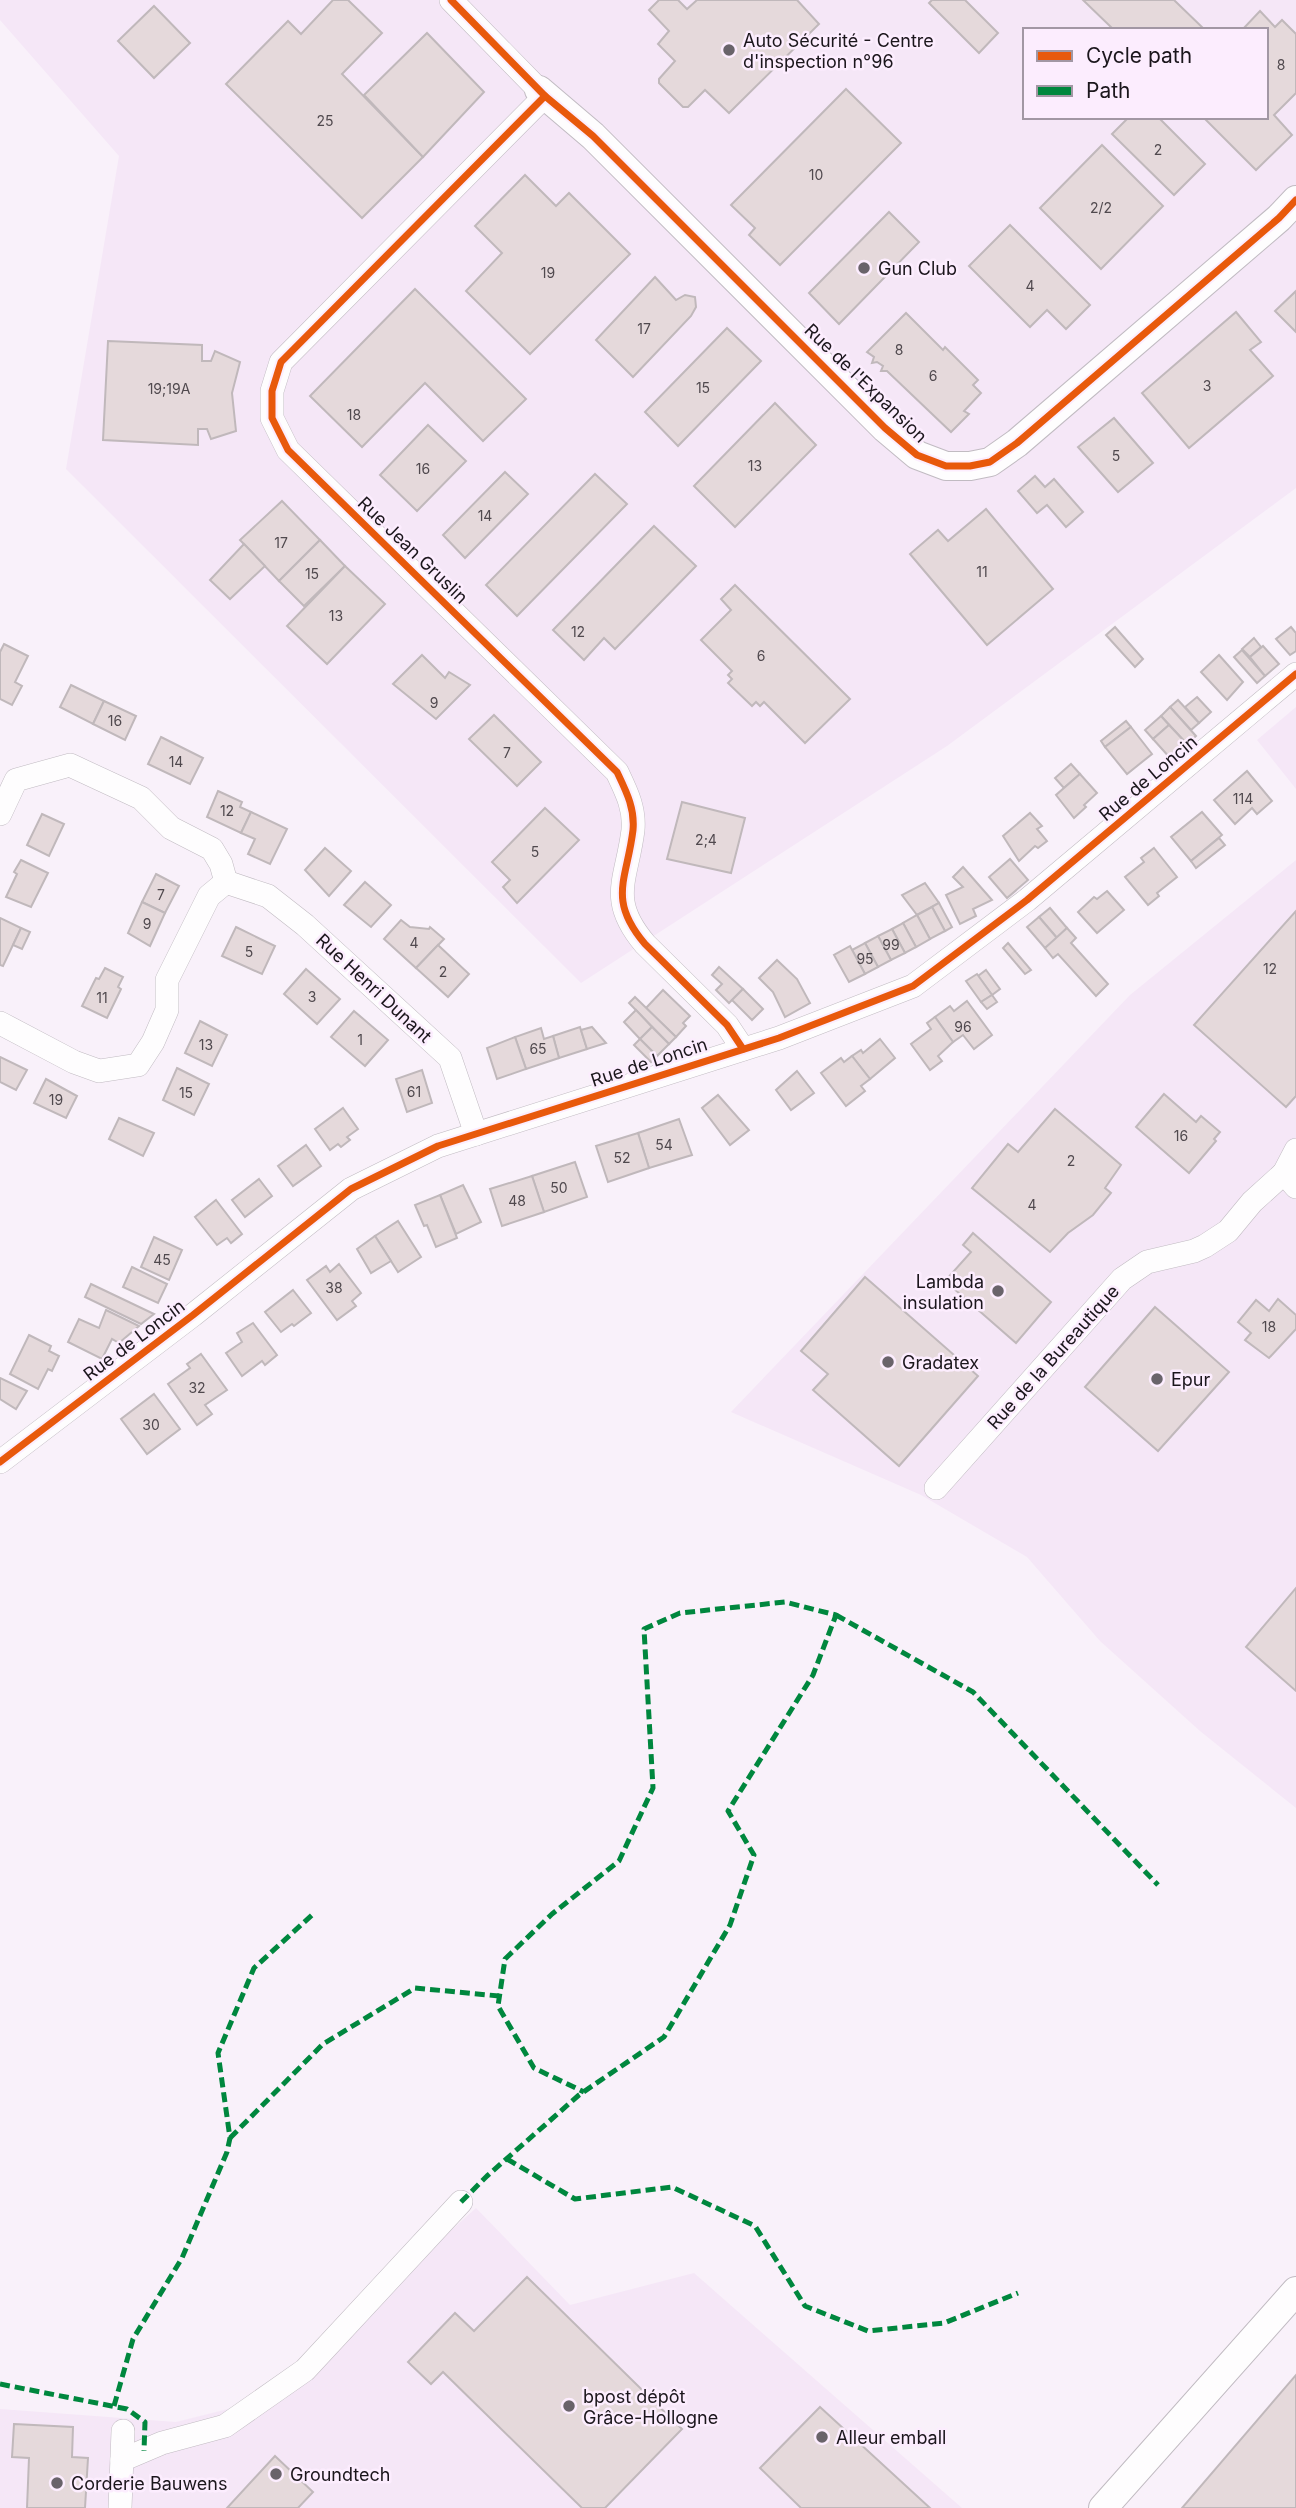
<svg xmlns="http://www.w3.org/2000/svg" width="1296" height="2508" viewBox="0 0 1296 2508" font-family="Inter,sans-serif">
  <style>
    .built { fill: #f5e7f7; fill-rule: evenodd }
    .building { fill: #e5d9db; stroke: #c0b8bb; stroke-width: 2 }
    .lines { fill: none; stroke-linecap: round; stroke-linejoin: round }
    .minor-casing { stroke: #c1bbc2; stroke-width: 24 }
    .tertiary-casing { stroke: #c1bbc2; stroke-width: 30 }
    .minor { stroke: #fefdfe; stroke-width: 23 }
    .tertiary { stroke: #fefdfe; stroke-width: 28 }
    .quiet { stroke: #00873e; stroke-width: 5; stroke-dasharray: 10 5; stroke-linecap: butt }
    .cycleway-casing { stroke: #fcedfe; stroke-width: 11 }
    .cycleway { stroke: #e8590c; stroke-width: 7 }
    .poi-dot { fill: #69636a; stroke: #fcedfe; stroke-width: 2.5 }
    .labels { text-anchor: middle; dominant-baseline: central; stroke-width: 5; stroke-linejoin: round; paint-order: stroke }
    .number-label { font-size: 14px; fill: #50494e }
    .poi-label { font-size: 18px; fill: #1b161c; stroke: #fcedfe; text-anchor: start }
    .street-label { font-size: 18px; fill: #1b161c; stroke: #fcedfe }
  </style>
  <rect width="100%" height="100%" fill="#f9f1fa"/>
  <!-- built -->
  <g class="built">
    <path d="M0 0H1296V488L947 746 581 983 66 469 119 156 0 20ZM1025 30H1266V117H1025Z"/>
    <path d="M1296 707V789L1257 740Z"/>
    <path d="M1296 860V1808L1200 1731 1100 1641 1027 1557 921 1495 731 1412 1130 995Z"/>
    <path d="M476 2208 570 2305 694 2273 962 2508H0V2409L176 2422 280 2396 417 2261Z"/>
  </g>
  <!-- building -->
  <g class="building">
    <path d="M333 0H348L382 33 342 74 423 157 362 218 226 84 288 21 301 34Z"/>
    <path d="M659 0H678L687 9 697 0H797L819 24 729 113 705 90 688 107H683L659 83V79L675 61 658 44 669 31 649 10Z"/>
    <path d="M932 0H965L998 33 979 53 929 3Z"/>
    <path d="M1083 0H1174L1204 29 1114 30Z"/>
    <path d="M154 6 190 43 154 78 118 41Z"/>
    <path d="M1260 11 1275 27 1282 20 1296 34V93L1274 115 1292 135 1256 170 1203 117H1266V30H1242Z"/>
    <path d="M427 33 484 92 423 157 364 95Z"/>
    <path d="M846 89 901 143 780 265 749 235 755 228 731 205Z"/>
    <path d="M1129 117H1158L1205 164 1174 195 1112 134Z"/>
    <path d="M1102 145 1163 206 1101 269 1040 208Z"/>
    <path d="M525 175 556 206 569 193 630 254 530 354 466 291 502 253 475 226Z"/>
    <path d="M889 212 919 242 839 324 809 293Z"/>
    <path d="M1010 225 1090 305 1066 329 1047 310 1030 327 969 266Z"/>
    <path d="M655 277 676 300 685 295 695 297 696 307 691 316 633 377 596 340Z"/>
    <path d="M415 289 526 399 483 441 425 383 362 447 310 396Z"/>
    <path d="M1296 291V332L1275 311Z"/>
    <path d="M1236 312 1261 342 1250 350 1273 376 1189 448 1142 393Z"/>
    <path d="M906 313 943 350 945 347 978 380 973 385 981 393 964 411 969 414 951 432 887 371H881L883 366 877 362 872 363 874 357 867 352Z"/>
    <path d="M727 328 761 361 678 446 645 412Z"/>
    <path d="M108 341 202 345V361H211L215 351 240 362 232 393 236 431 211 439 207 429H198V445L103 440Z"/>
    <path d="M775 403 816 445 735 527 694 486Z"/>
    <path d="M1114 418 1153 463 1118 492 1078 447Z"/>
    <path d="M428 425 466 461 417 511 380 475Z"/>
    <path d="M505 472 528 494 465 558 443 535Z"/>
    <path d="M595 474 627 504 517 616 486 585Z"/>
    <path d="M1035 476 1045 487 1054 479 1083 512 1066 527 1047 505 1037 513 1018 491Z"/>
    <path d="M282 501 320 540 279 581 240 540Z"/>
    <path d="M986 509 1053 589 987 645 910 554 938 530 948 541Z"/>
    <path d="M654 526 696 566 615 649 604 638 584 660 553 630Z"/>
    <path d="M320 540 345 566 304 606 279 581Z"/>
    <path d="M244 544 265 566 230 599 210 580Z"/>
    <path d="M345 566 385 604 327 664 287 626Z"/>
    <path d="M735 585 850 699 805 743 764 702 760 706 756 702 752 706 728 683 732 679 728 675 732 671 701 640 731 610 721 599Z"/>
    <path d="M1115 627 1143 659 1135 667 1106 635Z"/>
    <path d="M1291 627 1296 633V651L1290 655 1276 639Z"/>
    <path d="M1254 638 1261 647 1250 657 1242 649Z"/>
    <path d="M4 644 28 656 15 682 22 686 12 705 0 699V652Z"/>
    <path d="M1263 646 1279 664 1265 676 1250 657Z"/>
    <path d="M1242 650 1265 676 1257 683 1234 657Z"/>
    <path d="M422 655 445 678 449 672 470 685 436 719 393 684Z"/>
    <path d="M1219 655 1243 682 1227 700 1201 672Z"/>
    <path d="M71 685 104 701 93 724 60 707Z"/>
    <path d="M1197 697 1211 712 1199 723 1185 707Z"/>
    <path d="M1178 700 1199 723 1191 730 1170 707Z"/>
    <path d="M104 701 136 716 125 740 93 724Z"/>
    <path d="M1170 707 1196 736 1187 744 1161 716Z"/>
    <path d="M494 715 541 762 517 786 469 739Z"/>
    <path d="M1161 716 1169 725 1153 739 1145 730Z"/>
    <path d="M1126 721 1131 727 1105 747 1101 741Z"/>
    <path d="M1169 725 1187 744 1171 759 1153 739Z"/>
    <path d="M1131 727 1152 754 1127 774 1105 747Z"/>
    <path d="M161 737 203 758 190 784 148 764Z"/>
    <path d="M1071 764 1080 774 1064 788 1055 778Z"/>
    <path d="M1247 771 1272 801 1257 814 1252 808 1235 824 1214 800Z"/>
    <path d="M1080 774 1097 793 1084 805 1086 807 1074 818 1056 795Z"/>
    <path d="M218 791 242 802 240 807 251 812 241 833 207 817Z"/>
    <path d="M682 802 745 818 731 873 667 859Z"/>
    <path d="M545 808 579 840 517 903 503 887 510 880 492 862Z"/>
    <path d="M251 812 287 829 270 864 248 854 255 839 241 833Z"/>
    <path d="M1202 812 1222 835 1191 861 1171 837Z"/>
    <path d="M1030 813 1042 826 1037 829 1047 841 1038 848 1035 846 1019 861 1003 836Z"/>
    <path d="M42 814 64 824 49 856 27 845Z"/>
    <path d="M1219 838 1225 845 1196 868 1191 861Z"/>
    <path d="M325 848 351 871 329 896 305 870Z"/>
    <path d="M1154 848 1177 877 1157 893 1159 896 1148 905 1125 877 1144 862 1141 858Z"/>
    <path d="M1010 859 1028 880 1007 898 989 877Z"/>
    <path d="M21 860 48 873 31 907 6 897 17 874 14 872Z"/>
    <path d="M963 867 992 900 973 909 976 916 960 924 946 895 963 887 953 877Z"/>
    <path d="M156 874 179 886 165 913 142 902Z"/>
    <path d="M365 882 391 905 371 927 344 905Z"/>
    <path d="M925 883 939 903 917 915 902 895Z"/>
    <path d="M1107 891 1124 910 1097 933 1078 912 1094 897 1097 899Z"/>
    <path d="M142 902 165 913 150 946 128 933Z"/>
    <path d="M939 903 952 927 945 931 932 907Z"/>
    <path d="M932 907 945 931 930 939 917 915Z"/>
    <path d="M1050 908 1067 928 1057 938 1039 917Z"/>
    <path d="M1296 911V1096L1286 1107 1194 1025Z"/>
    <path d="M917 915 930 939 916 947 903 923Z"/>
    <path d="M1039 917 1057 938 1045 948 1027 927Z"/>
    <path d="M0 918 21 928 3 966 0 965Z"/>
    <path d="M401 920 410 927 429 929 430 927 444 939 416 968 384 939Z"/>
    <path d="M903 923 916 947 905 953 892 929Z"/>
    <path d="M236 927 275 946 262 974 222 956Z"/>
    <path d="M21 928 30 932 22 949 13 945Z"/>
    <path d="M1067 928 1076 938 1071 943 1108 984 1096 996 1058 954 1053 958 1045 948Z"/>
    <path d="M892 929 905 953 891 960 878 936Z"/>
    <path d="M878 936 891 960 878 967 865 943Z"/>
    <path d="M865 943 878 967 865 974 852 950Z"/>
    <path d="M1008 943 1031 970 1025 974 1003 948Z"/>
    <path d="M438 945 469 974 448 997 416 968Z"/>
    <path d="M850 946 865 974 849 982 834 955Z"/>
    <path d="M777 960 797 979 810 1003 785 1017 773 992 759 978Z"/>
    <path d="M719 967 743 989 729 1003 716 990 722 984 712 975Z"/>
    <path d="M105 968 123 977 118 987 121 989 107 1018 82 1006 96 978 99 979Z"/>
    <path d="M306 969 340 999 317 1024 284 994Z"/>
    <path d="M986 970 1000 989 992 995 978 976Z"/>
    <path d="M977 974 992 995 981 1002 966 981Z"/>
    <path d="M743 989 763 1009 752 1020 732 1000Z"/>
    <path d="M663 990 690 1016 683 1023 686 1026 676 1037 646 1008Z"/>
    <path d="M992 995 997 1002 987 1009 981 1002Z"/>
    <path d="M635 997 676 1037 669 1044 629 1003Z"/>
    <path d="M967 1001 992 1035 974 1049 963 1035 953 1042 935 1017 950 1006 954 1011Z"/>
    <path d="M636 1010 652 1027 640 1039 624 1022Z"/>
    <path d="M354 1011 388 1040 365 1066 331 1037Z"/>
    <path d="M935 1017 953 1042 938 1056 942 1061 930 1070 911 1044 931 1029 927 1023Z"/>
    <path d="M200 1021 227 1035 212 1066 185 1053Z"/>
    <path d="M580 1027 587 1049 559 1058 553 1036Z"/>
    <path d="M592 1027 606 1043 587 1049 581 1030Z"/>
    <path d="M652 1027 669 1044 657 1056 640 1039Z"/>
    <path d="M541 1028 544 1039 553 1036 559 1058 526 1069 515 1037Z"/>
    <path d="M515 1037 526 1069 497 1079 487 1048Z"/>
    <path d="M640 1039 657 1056 651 1062 634 1045Z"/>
    <path d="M880 1039 895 1058 870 1079 852 1056 861 1050 863 1053Z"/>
    <path d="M852 1056 870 1079 861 1086 865 1091 846 1106 821 1073 841 1058 844 1062Z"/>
    <path d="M0 1057 27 1070 16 1090 0 1082Z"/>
    <path d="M177 1068 209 1084 194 1115 163 1100Z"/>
    <path d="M422 1070 432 1103 407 1112 396 1079Z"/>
    <path d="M797 1071 814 1093 791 1110 776 1090Z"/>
    <path d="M46 1079 77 1096 66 1118 34 1103Z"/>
    <path d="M1164 1094 1196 1122 1201 1116 1220 1132 1214 1139 1216 1141 1189 1173 1136 1127Z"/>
    <path d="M718 1095 749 1130 730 1145 702 1108Z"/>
    <path d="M343 1108 358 1129 347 1137 350 1140 341 1147 338 1144 330 1150 315 1129Z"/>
    <path d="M1055 1109 1121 1165 1105 1188 1111 1193 1093 1215 1068 1233 1050 1252 972 1188 1008 1144 1018 1152Z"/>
    <path d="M119 1118 154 1133 143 1156 109 1139Z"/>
    <path d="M679 1119 692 1155 649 1168 638 1133Z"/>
    <path d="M638 1133 649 1168 608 1182 596 1146Z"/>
    <path d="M306 1145 321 1166 293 1186 278 1166Z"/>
    <path d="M575 1162 587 1197 544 1212 532 1176Z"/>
    <path d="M532 1176 544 1212 502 1226 490 1189Z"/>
    <path d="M259 1179 272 1196 245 1217 232 1200Z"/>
    <path d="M463 1185 481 1222 456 1234 440 1195Z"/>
    <path d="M440 1195 457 1238 436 1247 427 1225 424 1226 415 1205Z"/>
    <path d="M216 1200 242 1234 231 1243 227 1238 217 1245 195 1217Z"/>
    <path d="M398 1221 421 1257 398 1272 375 1236Z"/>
    <path d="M973 1233 1051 1302 1016 1343 945 1281 971 1252 963 1245Z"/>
    <path d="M375 1236 391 1261 371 1273 357 1249Z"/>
    <path d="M154 1237 182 1250 169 1280 141 1267Z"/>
    <path d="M339 1264 361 1293 352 1301 356 1306 337 1320 307 1280 326 1266 330 1272Z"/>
    <path d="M132 1267 167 1284 158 1303 123 1287Z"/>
    <path d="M865 1277 978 1376 899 1466 813 1390 828 1374 801 1351Z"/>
    <path d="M91 1284 154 1314 141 1324 85 1297Z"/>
    <path d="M293 1290 311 1313 294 1326 292 1324 281 1332 265 1312Z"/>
    <path d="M1278 1299 1296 1315V1329L1269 1358 1245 1340 1251 1333 1238 1322 1256 1300 1269 1311Z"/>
    <path d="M1155 1307 1229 1372 1158 1451 1085 1387Z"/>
    <path d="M106 1310 139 1326 119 1343 112 1339 102 1359 68 1342 79 1319 99 1328Z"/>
    <path d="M253 1323 277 1355 265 1365 262 1361 242 1376 226 1353 242 1342 237 1333Z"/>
    <path d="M29 1335 51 1346 49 1351 59 1356 52 1371 48 1369 38 1389 10 1374Z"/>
    <path d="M201 1354 227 1390 205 1405 212 1414 197 1425 168 1384 190 1368 187 1364Z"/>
    <path d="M0 1378 27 1391 16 1409 0 1399Z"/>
    <path d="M154 1394 180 1429 147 1454 121 1419Z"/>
    <path d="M1296 1588V1691L1246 1647Z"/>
    <path d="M527 2277 682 2429 605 2508H582L443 2372 431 2384 408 2362 455 2313 474 2331Z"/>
    <path d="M1296 2375V2508H1182Z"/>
    <path d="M820 2407 930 2508H801L760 2468Z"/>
    <path d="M14 2424 73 2427 72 2457 88 2458 85 2508H27L29 2458 12 2457Z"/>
    <path d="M275 2456 313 2492 298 2508H227Z"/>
  </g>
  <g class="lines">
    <defs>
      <g id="minor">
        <path d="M451 0 539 90"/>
        <path d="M545 96 281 362 272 391V418L288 450 617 772C626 791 635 808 633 830 627 880 607 899 645 944L727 1025 743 1049"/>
        <path d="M0 814 16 780 70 765 141 798 171 828 212 849 221 864 226 882"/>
        <path d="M226 882 268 896 305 925 450 1058 476 1134"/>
        <path d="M0 1023 74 1062 99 1071 138 1065 153 1042 167 1010V980L209 896 226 882"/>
        <path d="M1296 1150 1284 1173 1296 1187"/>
        <path d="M0 1462 193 1315 351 1189 438 1146 779 1038 913 986 1027 900 1296 674"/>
        <path d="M936 1488 1122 1279 1147 1262 1194 1251 1205 1246 1228 1231 1252 1202 1284 1173"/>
        <path d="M122 2460 162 2443 225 2426 305 2370 461 2202"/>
        <path d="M120 2508 123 2431"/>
      </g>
      <g id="tertiary">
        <path d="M539 90 593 136 885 428 917 455 946 466H970L990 462 1017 443 1279 218 1296 200"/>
        <path d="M1103 2508 1296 2291"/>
      </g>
    </defs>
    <!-- minor casing -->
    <use href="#minor" class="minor-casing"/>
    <!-- tertiary casing -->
    <use href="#tertiary" class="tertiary-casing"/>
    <!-- minor -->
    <use href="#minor" class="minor"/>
    <!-- tertiary -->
    <use href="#tertiary" class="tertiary"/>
    <!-- quiet -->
    <g class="quiet">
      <path d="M836 1615 973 1692 1158 1885"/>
      <path d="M230 2138 323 2044 415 1988 499 1996"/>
      <path d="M507 2159 575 2199 672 2187 755 2226 805 2306 868 2331 944 2323 1018 2293"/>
      <path d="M461 2202 487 2176 579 2095 664 2037 730 1925 754 1855 728 1811 813 1675 836 1615 785 1602 680 1613 644 1629 653 1788 619 1861 552 1914 505 1959 498 2006 534 2068 584 2092"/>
      <path d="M0 2384 127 2409 145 2422 144 2451"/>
      <path d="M114 2406 133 2339 182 2258 227 2152 230 2138 218 2053 254 1968 312 1915"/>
    </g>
    <defs>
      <g id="cycleway">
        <path d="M451 0 545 96 593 136 885 428 917 455 946 466H970L990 462 1017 443 1279 218 1296 200"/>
        <path d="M545 96 281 362 272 391V418L288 450 617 772C626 791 635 808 633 830 627 880 607 899 645 944L727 1025 743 1049"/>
        <path d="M0 1462 193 1315 351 1189 438 1146 779 1038 913 986 1027 900 1296 674"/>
      </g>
    </defs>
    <!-- cycleway casing -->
    <use href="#cycleway" class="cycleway-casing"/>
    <!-- cycleway -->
    <use href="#cycleway" class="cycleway"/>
  </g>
  <!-- markers -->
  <g class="poi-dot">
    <circle cx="729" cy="50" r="7"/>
    <circle cx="864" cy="268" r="7"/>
    <circle cx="998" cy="1291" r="7"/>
    <circle cx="888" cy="1362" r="7"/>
    <circle cx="1157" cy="1379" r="7"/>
    <circle cx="569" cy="2406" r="7"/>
    <circle cx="822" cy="2437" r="7"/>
    <circle cx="276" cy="2474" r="7"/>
    <circle cx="57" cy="2483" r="7"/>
  </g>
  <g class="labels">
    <!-- number labels -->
    <g class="number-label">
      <text x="1281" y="64">8</text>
      <text x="325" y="120">25</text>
      <text x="1158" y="149">2</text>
      <text x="816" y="174">10</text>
      <text x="1101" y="207">2/2</text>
      <text x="548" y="272">19</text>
      <text x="1030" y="285">4</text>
      <text x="644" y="328">17</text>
      <text x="899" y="349">8</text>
      <text x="933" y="375">6</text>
      <text x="1207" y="385">3</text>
      <text x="703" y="387">15</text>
      <text x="169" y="388">19;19A</text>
      <text x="354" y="414">18</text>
      <text x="1116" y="455">5</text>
      <text x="755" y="465">13</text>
      <text x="423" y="468">16</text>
      <text x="485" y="515">14</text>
      <text x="281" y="542">17</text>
      <text x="982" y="571">11</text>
      <text x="312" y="573">15</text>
      <text x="336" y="615">13</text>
      <text x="578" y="631">12</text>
      <text x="761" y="655">6</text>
      <text x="434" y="702">9</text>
      <text x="115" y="720">16</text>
      <text x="507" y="752">7</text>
      <text x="176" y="761">14</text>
      <text x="1243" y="798">114</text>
      <text x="227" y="810">12</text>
      <text x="706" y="839">2;4</text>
      <text x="535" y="851">5</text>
      <text x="161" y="894">7</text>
      <text x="147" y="923">9</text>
      <text x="414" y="942">4</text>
      <text x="891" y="944">99</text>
      <text x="249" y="951">5</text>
      <text x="865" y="958">95</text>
      <text x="1270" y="968">12</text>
      <text x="443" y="971">2</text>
      <text x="312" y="996">3</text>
      <text x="102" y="997">11</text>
      <text x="963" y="1026">96</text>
      <text x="360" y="1039">1</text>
      <text x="206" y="1044">13</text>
      <text x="538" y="1048">65</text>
      <text x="414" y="1091">61</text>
      <text x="186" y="1092">15</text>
      <text x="56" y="1099">19</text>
      <text x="1181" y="1135">16</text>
      <text x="664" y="1144">54</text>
      <text x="622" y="1157">52</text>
      <text x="1071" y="1160">2</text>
      <text x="559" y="1187">50</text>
      <text x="517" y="1200">48</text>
      <text x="1032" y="1204">4</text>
      <text x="162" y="1259">45</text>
      <text x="334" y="1287">38</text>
      <text x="1269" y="1326">18</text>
      <text x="197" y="1387">32</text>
      <text x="151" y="1424">30</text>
    </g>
    <!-- poi labels -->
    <g class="poi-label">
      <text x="743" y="40">Auto Sécurité - Centre<tspan x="743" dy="21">d'inspection n°96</tspan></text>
      <text x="878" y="268">Gun Club</text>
      <text x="984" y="1281" text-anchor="end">Lambda<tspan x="984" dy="21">insulation</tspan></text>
      <text x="902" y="1362">Gradatex</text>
      <text x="1171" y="1379">Epur</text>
      <text x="583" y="2396">bpost dépôt<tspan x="583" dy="21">Grâce-Hollogne</tspan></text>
      <text x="836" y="2437">Alleur emball</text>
      <text x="290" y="2474">Groundtech</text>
      <text x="71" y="2483">Corderie Bauwens</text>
    </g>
    <!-- street labels -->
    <g class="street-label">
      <text transform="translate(866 383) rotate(44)">Rue de l'Expansion</text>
      <text transform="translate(413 550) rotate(44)">Rue Jean Gruslin</text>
      <text transform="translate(1148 778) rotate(-40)">Rue de Loncin</text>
      <text transform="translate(374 988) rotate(43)">Rue Henri Dunant</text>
      <text transform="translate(649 1062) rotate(-18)">Rue de Loncin</text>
      <text transform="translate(134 1340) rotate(-37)">Rue de Loncin</text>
      <text transform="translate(1053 1357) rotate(-48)">Rue de la Bureautique</text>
    </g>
  </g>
  <!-- legend -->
  <rect x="1023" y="28" width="245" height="91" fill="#fcedfe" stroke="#a297a4" stroke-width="2"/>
  <rect x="1037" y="51" width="35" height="10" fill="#e8590c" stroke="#a297a4" stroke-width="2"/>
  <text x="1086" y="63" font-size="21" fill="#1b161c">Cycle path</text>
  <rect x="1037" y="86" width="35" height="10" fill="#00873e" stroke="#a297a4" stroke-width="2"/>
  <text x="1086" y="98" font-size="21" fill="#1b161c">Path</text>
</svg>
